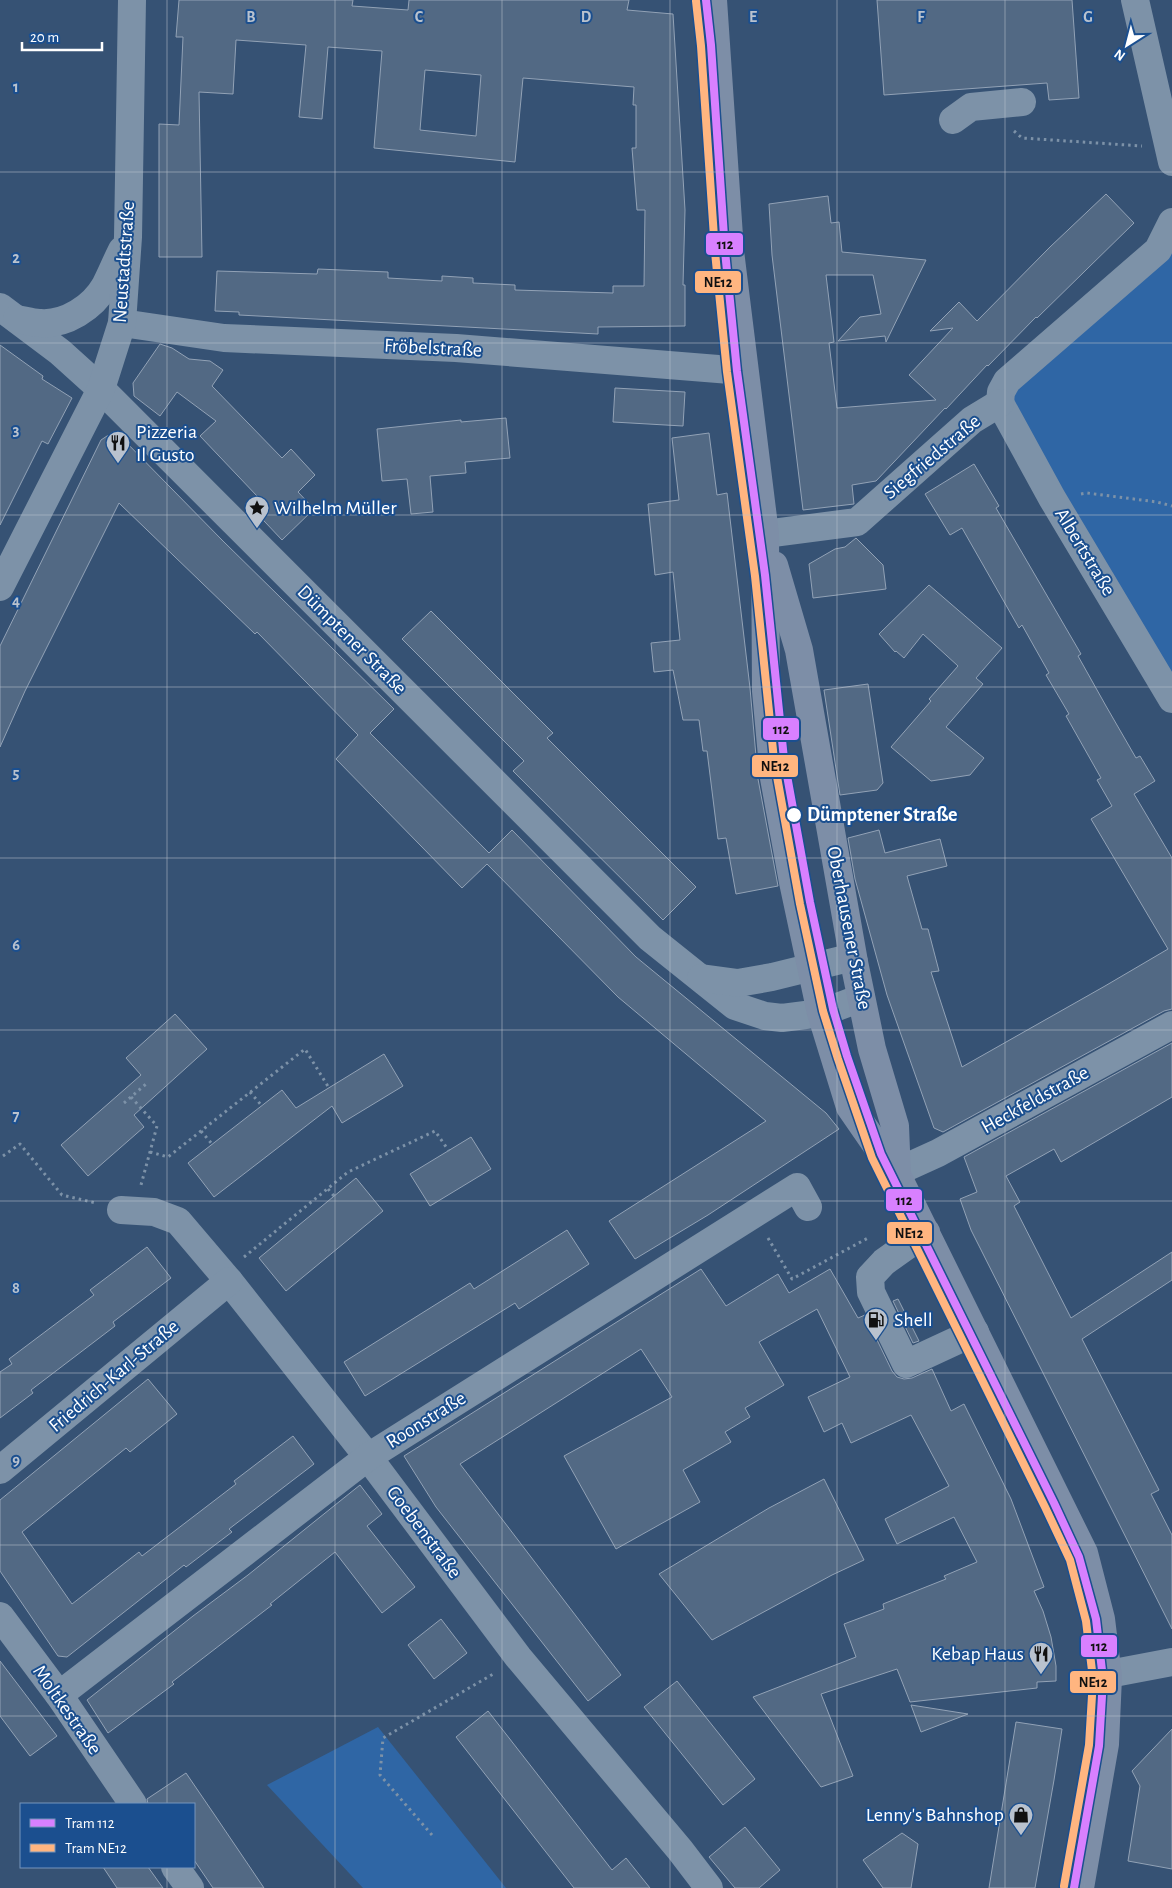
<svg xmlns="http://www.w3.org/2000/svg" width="1172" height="1888" viewBox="0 0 1172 1888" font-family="'Alegreya Sans',sans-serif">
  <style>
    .green { fill: #2f66a5 }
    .building { fill: #526984; stroke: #92a2b6; fill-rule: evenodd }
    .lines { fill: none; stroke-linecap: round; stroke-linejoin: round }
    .path { stroke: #7d92a8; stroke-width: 3; stroke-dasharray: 2.5 4; stroke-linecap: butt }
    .minor { stroke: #7d92a8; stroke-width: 28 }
    .major { stroke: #7d8ea7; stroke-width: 28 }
    .tram { stroke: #7e92a7; stroke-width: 1 }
    .tram-1-casing { stroke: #1b4f8f; stroke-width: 11 }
    .tram-2-casing { stroke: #1b4f8f; stroke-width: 11 }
    .tram-1 { stroke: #d880ff; stroke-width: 8 }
    .tram-2 { stroke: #ffb580; stroke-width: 8 }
    .grid { fill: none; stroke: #b9c2ce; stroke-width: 1; stroke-opacity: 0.55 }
    .stop-dot { fill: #fff; stroke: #1b4f8f; stroke-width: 2 }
    .labels { text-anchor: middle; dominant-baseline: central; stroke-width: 4; stroke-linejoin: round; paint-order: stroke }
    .street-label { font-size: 20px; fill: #fff; stroke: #1b4f8f }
    .poi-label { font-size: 20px; fill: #fff; stroke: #1b4f8f; text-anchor: start }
    .stop-label { font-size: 20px; font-weight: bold; fill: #fff; stroke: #1b4f8f; text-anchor: start }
    .grid-label { font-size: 16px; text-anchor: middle; font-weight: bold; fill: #b9c2ce; stroke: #1b4f8f; stroke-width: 4; stroke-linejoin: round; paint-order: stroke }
    .line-badge { stroke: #1b4f8f; stroke-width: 2 }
    .pale-badge-label { font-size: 14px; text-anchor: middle; font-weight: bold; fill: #111 }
  </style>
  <rect width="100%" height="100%" fill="#365274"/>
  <!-- green -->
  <g class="green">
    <path d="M1172 229V678L1008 395Z"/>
    <path d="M378 1727 506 1888H363L267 1785Z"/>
  </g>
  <!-- building -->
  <g class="building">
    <path d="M179 0H353L352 6 408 10 409 0H629L627 10 673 14 685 210 683 285H685V326L598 327V334L239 315V312L215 311 217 271 317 274 318 269 388 272V278L442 281V276L473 278V283L515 285V290L613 293V286H644L645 210H637L632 148H636V105H633L634 87 523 78 515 162 374 148 382 51 328 47 322 119 299 117 306 45 236 40 233 94 199 92 202 257H159V124L179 125 183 37H176ZM425 70 481 75 476 136 420 130Z"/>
    <path d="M877 0H1072L1079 98 1049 100 1047 83 884 95Z"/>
    <path d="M1106 194 1134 223 1037 318 1036 317 988 366 987 365 946 409 945 408 876 481 852 485 854 504 803 510 772 255 769 204 828 196 831 223 839 222 842 252 926 260 886 342 885 336 838 341 860 317 881 314 873 275H826L834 342 829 343 837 408 936 400 909 375 953 328 930 331 959 302 977 321 1050 247Z"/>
    <path d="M160 344 172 348 189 359 210 361 223 370 212 386 282 458 291 449 315 475 298 492 314 509 282 540 248 504 257 496 200 436 216 421 177 392 160 416 134 396 133 383Z"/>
    <path d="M0 345 43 376 42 379 72 398 48 444 42 441 0 525Z"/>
    <path d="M615 388 685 392 683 426 613 422Z"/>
    <path d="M506 418 510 458 465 462 466 473 430 476 433 512 411 514 407 479 382 481 377 429 461 420V422Z"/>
    <path d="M709 433 717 495 727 493 750 688 758 779 778 886 736 894 726 838 718 839 707 751H703L699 720H683L673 670 654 672 651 643 680 640 673 572 655 575 648 504 679 500 672 438Z"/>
    <path d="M118 434 223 541 394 709 370 733 489 853 512 830 636 957 826 1113 839 1129 708 1215 635 1259 609 1221 766 1121 618 997 487 864 462 888 336 759 358 735 257 632 255 634 119 503 25 691 0 747V646L101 440 107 436Z"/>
    <path d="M974 464 999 506 996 508 1081 654 1078 656 1106 706 1136 758 1140 756 1155 781 1134 794 1172 858V1009L1164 1011 943 1132 934 1128 887 995 855 879 848 838 879 830 885 853 940 839 947 866 907 876 922 929H928L939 971 931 972 962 1067 1105 986 1168 949 1091 819 1112 806 1097 780 1101 778 1066 716 1069 714 1046 675 1049 673 1022 625 1019 628 962 528 950 535 925 494Z"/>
    <path d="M856 538 883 565 886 589 813 598 809 564 835 549 845 547Z"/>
    <path d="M929 585 1002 648 976 678 983 684 946 727 984 758 970 775 931 781 891 747 931 701 929 699 958 666 923 634 904 658 896 651 895 652 879 634Z"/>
    <path d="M431 611 553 733 547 738 696 887 663 920 513 771 524 761 402 639Z"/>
    <path d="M868 684 883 783 877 790 840 795 824 690Z"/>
    <path d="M175 1014 207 1049 134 1115 144 1127 88 1176 61 1145 141 1075 126 1058Z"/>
    <path d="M1172 1043V1097L1061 1162 1054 1149 1006 1176 1020 1202 1014 1206 1071 1318 1172 1252V1280L1082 1339 1159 1490 1151 1494 1172 1535V1629L971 1230 960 1199 977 1192 964 1157Z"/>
    <path d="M384 1054 403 1086 342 1123 332 1106 214 1197 188 1163 282 1090 296 1108Z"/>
    <path d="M471 1137 491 1169 430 1206 410 1174Z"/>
    <path d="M356 1178 383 1211 286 1291 259 1258Z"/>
    <path d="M567 1230 589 1264 519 1309 515 1303 365 1396 344 1362 470 1283 474 1289Z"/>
    <path d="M147 1247 171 1278 113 1322 115 1326 31 1390 33 1393 0 1418V1372L12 1364 9 1359 94 1295 90 1290Z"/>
    <path d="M701 1269 726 1306 778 1274 789 1293 830 1269 858 1318 865 1315 892 1371 897 1377 904 1379 912 1378 932 1369 951 1411 964 1404 1011 1499 1044 1587 1034 1591 1043 1611 1051 1637 1056 1666V1681L1037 1682V1688L910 1702 897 1669 821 1694 853 1776 821 1787 753 1697 856 1657 844 1624 884 1609 883 1604 946 1579 944 1576 977 1562 954 1517 897 1544 885 1519 949 1486 911 1415 851 1443 842 1423 824 1432 808 1397 850 1377 817 1309 759 1342 784 1385 745 1408 750 1417 725 1432 731 1442 683 1470 700 1502 616 1549 564 1456 672 1397 641 1349 460 1464 621 1675 588 1701 436 1507 404 1456Z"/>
    <path d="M898 1299 919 1341 913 1343 893 1301Z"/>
    <path d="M148 1379 177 1414 130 1452 126 1448 22 1532 72 1604 139 1552 142 1556 236 1484 234 1481 293 1436 314 1464 229 1529 232 1532 186 1567 184 1565 67 1657 58 1656 0 1571V1500Z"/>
    <path d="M824 1479 864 1560 832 1575 712 1640 659 1574 769 1508Z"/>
    <path d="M360 1485 382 1514 367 1526 415 1587 382 1613 335 1552 270 1604 272 1605 172 1682 174 1684 108 1733 87 1700 193 1616 248 1575Z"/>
    <path d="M441 1619 467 1653 434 1679 408 1645Z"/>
    <path d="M0 1661 57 1736 30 1756 0 1716Z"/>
    <path d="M677 1681 755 1779 723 1805 644 1707Z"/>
    <path d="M911 1705 968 1714 921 1732Z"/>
    <path d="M488 1711 612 1870 626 1858 650 1888H574L456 1737Z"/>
    <path d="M1016 1722 1062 1729 1054 1780 1035 1888H989Z"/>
    <path d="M1172 1729V1869L1128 1861 1140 1786 1132 1771Z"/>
    <path d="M186 1773 214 1814 264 1888H213L194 1860V1804H148L147 1799Z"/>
    <path d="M745 1827 780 1870 759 1888H735L709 1857Z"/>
    <path d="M902 1833 918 1844 911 1888H883L863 1860Z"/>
    <path d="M103 1867H148L163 1888H117Z"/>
  </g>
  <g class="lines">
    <!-- path -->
    <g class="path">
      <path d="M1014 131 1022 138 1142 146"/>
      <path d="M1081 494 1087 493 1157 502 1172 506"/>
      <path d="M250 1092 262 1106"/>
      <path d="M131 1097 157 1126 141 1185"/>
      <path d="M124 1103 146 1084"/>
      <path d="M201 1131 212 1144"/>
      <path d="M150 1152 168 1157 305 1049 329 1088"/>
      <path d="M3 1156 20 1144 62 1195 96 1203"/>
      <path d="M328 1189 334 1196"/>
      <path d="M768 1238 792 1279 868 1238"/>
      <path d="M244 1257 348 1172 435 1131 449 1151"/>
      <path d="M432 1835 380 1775 383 1738 495 1673"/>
    </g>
    <!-- minor -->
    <g class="minor">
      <path d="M1135 0 1172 162"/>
      <path d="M953 120 971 107 1022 102"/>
      <path d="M0 307 60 352 101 389 650 938 735 1006 765 1016 782 1018 821 1013 861 998"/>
      <path d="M17 319C24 320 32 323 40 323 66 325 93 307 105 286 111 274 116 262 122 250"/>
      <path d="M122 323 224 338 456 348 743 371"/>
      <path d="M1000 403 1052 498 1172 699"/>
      <path d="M1000 403 1001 392 1007 381 1158 250 1172 222"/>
      <path d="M765 534 857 522 972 420 1000 403"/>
      <path d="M0 587 101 389 122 323 128 237 132 0"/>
      <path d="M701 978 738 983 772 977 845 959 854 962"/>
      <path d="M897 1175 905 1168 938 1153 1172 1025"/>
      <path d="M121 1210 154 1212 178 1221 229 1281 368 1457 518 1657 680 1850 709 1888"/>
      <path d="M926 1232 884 1262 870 1277 871 1292 906 1364 975 1332"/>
      <path d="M0 1470 229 1281"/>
      <path d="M0 1616 59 1695 133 1804"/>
      <path d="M1108 1677 1114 1673 1172 1662"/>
      <path d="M59 1695 368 1457 797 1187 808 1207"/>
      <path d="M175 1867 190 1888"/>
    </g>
    <!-- major -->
    <g class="major">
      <path d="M713 0 730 251 765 534 766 691 774 778 793 882 821 1013 850 1107 897 1175 1084 1553 1101 1619 1108 1677 1105 1744 1080 1888"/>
      <path d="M774 565 799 650 854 962 872 1049 895 1126 897 1175"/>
    </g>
    <!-- tram -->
    <path class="tram" d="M1084 1888 1085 1883"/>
    <defs>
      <path id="tram-1" d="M706 0 711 45 725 251 737 371 765 575 784 759 810 902 833 1009 847 1056 881 1154 1054 1503 1079 1557 1096 1619 1103 1679 1099 1746 1074 1888"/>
      <path id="tram-2" d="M696 1 701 46 715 252 727 372 755 576 774 760 800 904 823 1011 838 1059 872 1158 1045 1507 1070 1560 1086 1621 1093 1679 1089 1745 1064 1886"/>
    </defs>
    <!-- tram-1 casing -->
    <use href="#tram-1" class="tram-1-casing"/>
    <!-- tram-2 casing -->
    <use href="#tram-2" class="tram-2-casing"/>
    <!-- tram-1 -->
    <use href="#tram-1" class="tram-1"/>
    <!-- tram-2 -->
    <use href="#tram-2" class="tram-2"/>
  </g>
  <!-- grid -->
  <path class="grid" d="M167 0V1804M335 0V1888M502 0V1888M670 0V1888M837 0V1888M1005 0V1888M0 172H1172M0 343H1172M0 515H1172M0 687H1172M0 858H1172M0 1030H1172M0 1201H1172M0 1373H1172M0 1545H1172M0 1716H1172M167 1867V1888"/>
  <!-- icons -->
  <defs>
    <symbol id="restaurant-pin" viewBox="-11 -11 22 30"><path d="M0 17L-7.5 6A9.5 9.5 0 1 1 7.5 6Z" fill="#b9c2ce" stroke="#1b4f8f"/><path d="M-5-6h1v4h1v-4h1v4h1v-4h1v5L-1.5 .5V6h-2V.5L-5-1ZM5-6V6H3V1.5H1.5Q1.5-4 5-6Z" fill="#111"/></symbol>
    <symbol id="sight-pin" viewBox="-11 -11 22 30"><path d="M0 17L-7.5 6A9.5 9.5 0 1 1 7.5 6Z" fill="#b9c2ce" stroke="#1b4f8f"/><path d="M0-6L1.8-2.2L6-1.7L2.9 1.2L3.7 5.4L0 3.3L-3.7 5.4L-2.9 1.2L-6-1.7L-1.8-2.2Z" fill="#111"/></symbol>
    <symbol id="fuel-pin" viewBox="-11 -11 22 30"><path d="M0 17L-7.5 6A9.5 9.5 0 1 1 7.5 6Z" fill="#b9c2ce" stroke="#1b4f8f"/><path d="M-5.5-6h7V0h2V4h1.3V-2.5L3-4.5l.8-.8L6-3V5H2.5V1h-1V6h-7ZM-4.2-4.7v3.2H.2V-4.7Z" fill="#111"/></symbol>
    <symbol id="shop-pin" viewBox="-11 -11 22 30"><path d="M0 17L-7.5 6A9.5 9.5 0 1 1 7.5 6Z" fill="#b9c2ce" stroke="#1b4f8f"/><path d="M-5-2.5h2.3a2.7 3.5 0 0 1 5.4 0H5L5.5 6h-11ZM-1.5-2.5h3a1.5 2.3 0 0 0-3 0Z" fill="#111"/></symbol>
  </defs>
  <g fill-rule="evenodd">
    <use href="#restaurant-pin" x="104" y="429" width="28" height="38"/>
    <use href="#sight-pin" x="243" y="494" width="28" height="38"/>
    <use href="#fuel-pin" x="862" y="1306" width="28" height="38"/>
    <use href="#restaurant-pin" x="1027" y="1640" width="28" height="38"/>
    <use href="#shop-pin" x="1007" y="1801" width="28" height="38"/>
  </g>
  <!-- markers -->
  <circle class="stop-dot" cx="794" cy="815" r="8"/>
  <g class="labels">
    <!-- street labels -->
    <g class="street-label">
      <text transform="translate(124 262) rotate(-86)">Neustadtstraße</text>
      <text transform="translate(433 348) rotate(3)">Fröbelstraße</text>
      <text transform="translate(932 457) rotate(-40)">Siegfriedstraße</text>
      <text transform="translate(1085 552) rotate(59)">Albertstraße</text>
      <text transform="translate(352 640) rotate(45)">Dümptener Straße</text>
      <text transform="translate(849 928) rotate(79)">Oberhausener Straße</text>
      <text transform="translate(1035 1100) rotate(-29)">Heckfeldstraße</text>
      <text transform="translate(114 1376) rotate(-40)">Friedrich-Karl-Straße</text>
      <text transform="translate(426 1420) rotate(-32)">Roonstraße</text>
      <text transform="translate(424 1532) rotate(53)">Goebenstraße</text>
      <text transform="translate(67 1710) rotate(55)">Moltkestraße</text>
    </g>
    <!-- poi labels -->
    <g class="poi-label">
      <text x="136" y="432">Pizzeria<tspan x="136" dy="23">Il Gusto</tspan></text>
      <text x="274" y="508">Wilhelm Müller</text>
      <text x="894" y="1320">Shell</text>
      <text x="1024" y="1654" text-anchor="end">Kebap Haus</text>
      <text x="1004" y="1815" text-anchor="end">Lenny's Bahnshop</text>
    </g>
    <!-- stop labels -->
    <g class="stop-label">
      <text x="807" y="815">Dümptener Straße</text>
    </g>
  </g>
  <g class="grid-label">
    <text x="251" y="22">B</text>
    <text x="419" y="22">C</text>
    <text x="586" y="22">D</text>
    <text x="753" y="22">E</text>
    <text x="921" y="22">F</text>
    <text x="1088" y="22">G</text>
    <text x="16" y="92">1</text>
    <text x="16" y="263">2</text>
    <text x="16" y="435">3</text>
    <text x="16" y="606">4</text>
    <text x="16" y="778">5</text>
    <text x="16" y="950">6</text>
    <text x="16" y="1121">7</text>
    <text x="16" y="1293">8</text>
    <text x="16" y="1465">9</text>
  </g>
  <g class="line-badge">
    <rect x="705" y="232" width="39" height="24" rx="5" fill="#d880ff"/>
    <rect x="694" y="270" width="48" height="24" rx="5" fill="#ffb580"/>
    <rect x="762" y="717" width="38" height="24" rx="5" fill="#d880ff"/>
    <rect x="751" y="754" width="48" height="24" rx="5" fill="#ffb580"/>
    <rect x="885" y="1188" width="38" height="24" rx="5" fill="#d880ff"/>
    <rect x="886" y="1221" width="47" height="24" rx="5" fill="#ffb580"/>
    <rect x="1080" y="1634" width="38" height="24" rx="5" fill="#d880ff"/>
    <rect x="1069" y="1670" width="48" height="24" rx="5" fill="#ffb580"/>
  </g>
  <g class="pale-badge-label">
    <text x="725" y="249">112</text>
    <text x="718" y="287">NE12</text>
    <text x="781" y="734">112</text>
    <text x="775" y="771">NE12</text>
    <text x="904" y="1205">112</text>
    <text x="909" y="1238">NE12</text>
    <text x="1099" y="1651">112</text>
    <text x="1093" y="1687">NE12</text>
  </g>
  <!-- legend -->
  <rect x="20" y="1803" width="175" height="65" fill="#1b4f8f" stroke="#7695bc"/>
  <rect x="30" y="1819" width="25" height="8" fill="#d880ff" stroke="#7695bc"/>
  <text x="65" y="1828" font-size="15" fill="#ffffff">Tram 112</text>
  <rect x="30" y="1844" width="25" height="8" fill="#ffb580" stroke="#7695bc"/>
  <text x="65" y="1853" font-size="15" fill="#ffffff">Tram NE12</text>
  <!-- north arrow -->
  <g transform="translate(1127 45) rotate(216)" stroke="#1b4f8f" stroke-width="4" paint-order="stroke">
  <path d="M0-4L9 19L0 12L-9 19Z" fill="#ffffff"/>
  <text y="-8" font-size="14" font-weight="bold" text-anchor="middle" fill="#ffffff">N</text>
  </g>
  <!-- scale -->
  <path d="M22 42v8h80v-8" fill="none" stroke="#ffffff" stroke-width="2.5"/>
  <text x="30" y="42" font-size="15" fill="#ffffff" stroke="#1b4f8f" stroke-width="4" paint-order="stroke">20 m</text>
</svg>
